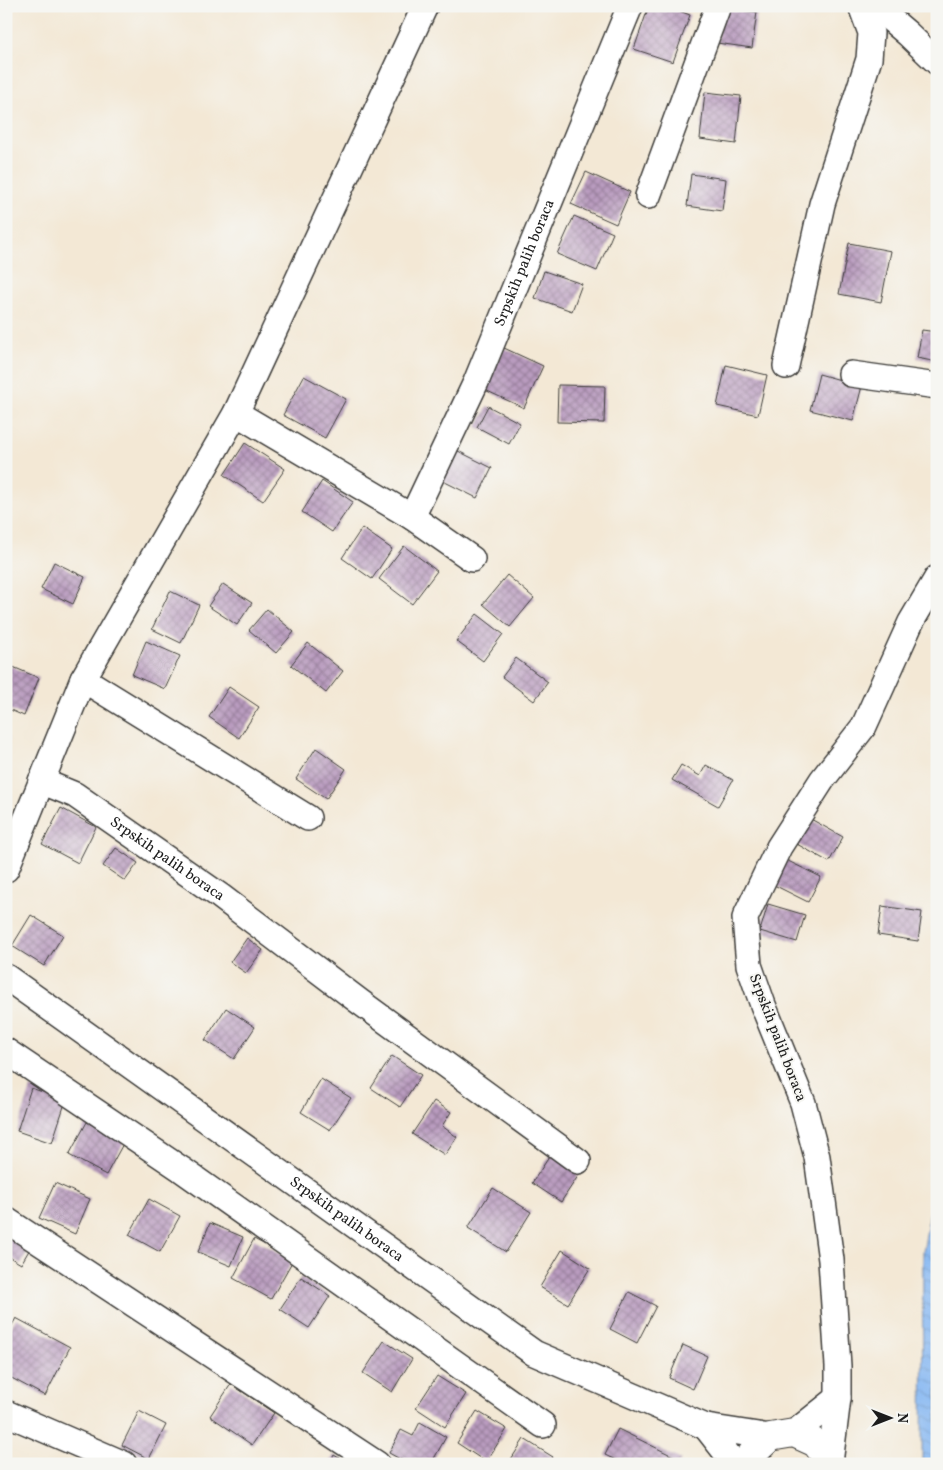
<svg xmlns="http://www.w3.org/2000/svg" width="943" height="1470" viewBox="0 0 943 1470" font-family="Vollkorn,serif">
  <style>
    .water { fill: url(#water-waves); stroke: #516a87 }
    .building { fill: url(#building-cross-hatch) }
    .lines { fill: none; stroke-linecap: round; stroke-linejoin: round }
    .street-casing { stroke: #3c3b38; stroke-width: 28 }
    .secondary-casing { stroke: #3c3b38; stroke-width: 30 }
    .street { stroke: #fff; stroke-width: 25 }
    .secondary { stroke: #fff; stroke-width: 28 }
    .labels { text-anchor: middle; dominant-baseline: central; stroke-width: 4; stroke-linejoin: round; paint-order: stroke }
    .street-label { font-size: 15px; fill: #1c1c1c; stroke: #f6f6f2 }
  </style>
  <defs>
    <pattern id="water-waves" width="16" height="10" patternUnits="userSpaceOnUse" patternTransform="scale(1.25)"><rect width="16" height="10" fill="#86b7f2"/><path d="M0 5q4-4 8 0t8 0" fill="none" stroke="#739dcf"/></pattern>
    <pattern id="building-cross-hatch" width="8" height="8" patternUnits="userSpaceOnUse" patternTransform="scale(1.25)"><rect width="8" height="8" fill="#b99bbf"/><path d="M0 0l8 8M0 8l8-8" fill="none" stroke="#967e9a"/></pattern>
  </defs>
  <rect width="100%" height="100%" fill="#f6f6f2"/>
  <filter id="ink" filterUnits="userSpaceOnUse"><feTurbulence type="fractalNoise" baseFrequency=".02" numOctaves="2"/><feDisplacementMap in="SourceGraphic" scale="10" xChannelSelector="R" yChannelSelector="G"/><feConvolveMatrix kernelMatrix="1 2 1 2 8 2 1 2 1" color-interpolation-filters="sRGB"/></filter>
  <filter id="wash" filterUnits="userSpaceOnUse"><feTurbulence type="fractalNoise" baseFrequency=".0096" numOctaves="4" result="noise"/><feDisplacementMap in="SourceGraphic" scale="20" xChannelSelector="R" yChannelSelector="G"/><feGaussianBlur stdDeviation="1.12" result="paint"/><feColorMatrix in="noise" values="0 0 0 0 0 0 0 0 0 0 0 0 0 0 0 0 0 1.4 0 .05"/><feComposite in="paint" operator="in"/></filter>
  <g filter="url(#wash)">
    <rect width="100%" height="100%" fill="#f3e8d5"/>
    <!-- water -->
    <path class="water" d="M937 1170V1464H922L923 1252Z"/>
    <g id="blocks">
      <!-- building -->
      <g class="building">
        <path d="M649 6H666L690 15 673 62 634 49Z"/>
        <path d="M723 8 757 12 752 48 717 43Z"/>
        <path d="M705 92 741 96 736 144 700 139Z"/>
        <path d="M586 172 630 192 616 224 571 204Z"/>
        <path d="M691 174 726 179 722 211 687 206Z"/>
        <path d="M574 216 613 233 597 271 557 254Z"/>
        <path d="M849 243 891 251 881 302 839 294Z"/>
        <path d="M544 271 582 284 572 311 535 298Z"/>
        <path d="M922 330 937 332V362L917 358Z"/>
        <path d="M504 348 543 366 524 408 485 390Z"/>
        <path d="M726 365 767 375 758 415 717 406Z"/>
        <path d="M819 374 862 386 853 421 810 410Z"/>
        <path d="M304 376 346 399 325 438 283 415Z"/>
        <path d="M558 385 605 386 604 423 557 422Z"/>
        <path d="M488 406 520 423 509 444 477 427Z"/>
        <path d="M245 443 285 469 263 501 224 475Z"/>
        <path d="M456 450 492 468 477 498 441 480Z"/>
        <path d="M322 481 353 502 332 532 302 512Z"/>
        <path d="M362 528 392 549 372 579 342 558Z"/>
        <path d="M404 546 437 571 412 604 379 579Z"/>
        <path d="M54 562 85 577 73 604 41 589Z"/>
        <path d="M507 575 534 598 510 627 483 604Z"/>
        <path d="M223 584 252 603 237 625 208 606Z"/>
        <path d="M170 591 199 605 181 643 152 629Z"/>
        <path d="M267 609 294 632 276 653 249 630Z"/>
        <path d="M477 614 503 634 483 661 456 641Z"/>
        <path d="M146 641 180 656 165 689 132 675Z"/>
        <path d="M308 643 343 671 326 693 291 665Z"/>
        <path d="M516 658 548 682 534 701 502 677Z"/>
        <path d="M6 664 39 678 24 716 6 708Z"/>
        <path d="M229 687 259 707 239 738 209 717Z"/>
        <path d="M316 748 346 769 326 799 296 779Z"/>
        <path d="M681 765 700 776 706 765 733 780 718 806 672 780Z"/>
        <path d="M61 808 96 827 78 863 42 844Z"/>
        <path d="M809 818 843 837 829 862 795 843Z"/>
        <path d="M116 848 138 863 125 881 103 866Z"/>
        <path d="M786 860 821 877 808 902 774 885Z"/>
        <path d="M768 904 805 915 797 942 760 931Z"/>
        <path d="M882 906 922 912 918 941 878 935Z"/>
        <path d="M31 915 63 935 44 966 12 946Z"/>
        <path d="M247 938 263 950 246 973 230 962Z"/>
        <path d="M226 1008 255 1027 234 1059 205 1040Z"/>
        <path d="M392 1056 421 1075 400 1107 371 1088Z"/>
        <path d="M321 1079 351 1098 330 1130 301 1112Z"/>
        <path d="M31 1088 66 1100 52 1143 17 1131Z"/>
        <path d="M434 1101 451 1112 442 1126 457 1137 445 1155 412 1134Z"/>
        <path d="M87 1122 124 1142 106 1175 69 1155Z"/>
        <path d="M553 1151 582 1170 561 1202 532 1183Z"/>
        <path d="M55 1183 90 1199 75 1234 39 1218Z"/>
        <path d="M493 1188 531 1212 506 1252 468 1228Z"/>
        <path d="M149 1199 180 1216 160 1252 129 1235Z"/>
        <path d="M210 1223 243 1237 231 1266 198 1252Z"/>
        <path d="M6 1231 31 1247 21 1264 6 1255Z"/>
        <path d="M254 1239 293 1260 271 1299 233 1278Z"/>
        <path d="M562 1250 590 1268 568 1304 540 1287Z"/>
        <path d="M301 1277 330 1296 309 1328 280 1309Z"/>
        <path d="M629 1292 656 1306 637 1343 610 1329Z"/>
        <path d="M16 1318 70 1347 45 1396 6 1375V1336Z"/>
        <path d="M384 1341 412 1359 392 1392 363 1373Z"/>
        <path d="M683 1345 707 1356 693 1389 669 1378Z"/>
        <path d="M437 1376 466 1394 445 1427 416 1408Z"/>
        <path d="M231 1384 274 1413 252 1445 210 1416Z"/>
        <path d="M139 1411 166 1425 149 1459 122 1445Z"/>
        <path d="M477 1411 507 1429 486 1462 457 1443Z"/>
        <path d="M420 1422 446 1437 431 1464H409L389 1453 401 1430 413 1436Z"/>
        <path d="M618 1429 681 1460 679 1464H624L605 1455Z"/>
        <path d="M524 1439 553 1457 549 1464H508Z"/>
        <path d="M334 1455 349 1464H329Z"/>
      </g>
    </g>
  </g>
  <g filter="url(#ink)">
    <use href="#blocks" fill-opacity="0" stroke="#3c3b38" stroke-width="1"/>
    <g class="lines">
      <defs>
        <g id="street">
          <path d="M862 6 888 17 908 34 937 62"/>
          <path d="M648 196 718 6"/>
          <path d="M786 366 822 204 869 59 871 33 861 6"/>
          <path d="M851 374 937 386"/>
          <path d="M236 413 412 517 472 559"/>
          <path id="s1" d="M412 517 476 382 630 6"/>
          <path d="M83 679 308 818"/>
          <path id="s2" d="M41 781 75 795 220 896 360 1002 578 1161"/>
          <path d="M6 869 83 679 236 413 425 6"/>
          <path id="s3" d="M6 977 534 1353 706 1427 770 1437"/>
          <path d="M6 1051 181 1169 543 1425"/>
          <path d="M6 1220 377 1464"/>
          <path d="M6 1413 124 1464"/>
          <path d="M706 1427 735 1464"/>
          <path d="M794 1433 838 1398"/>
          <path d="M830 1463 838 1398V1366L831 1260 817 1157 803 1103 763 1005 749 965 745 918 779 847 822 780 864 726 911 622 937 578"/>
        </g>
        <path id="secondary" d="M750 1464 752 1454 770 1437 794 1433 816 1443 831 1464"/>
      </defs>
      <!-- street casing -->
      <use href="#street" class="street-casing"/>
      <!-- secondary casing -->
      <use href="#secondary" class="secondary-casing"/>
      <!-- street -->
      <use href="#street" class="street"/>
      <!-- secondary -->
      <use href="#secondary" class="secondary"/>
    </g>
  </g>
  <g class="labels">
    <!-- street labels -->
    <g class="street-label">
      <text stroke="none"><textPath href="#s1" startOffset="278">Srpskih palih boraca</textPath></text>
      <text stroke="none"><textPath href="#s2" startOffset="149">Srpskih palih boraca</textPath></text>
      <text transform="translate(777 1038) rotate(69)">Srpskih palih boraca</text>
      <text stroke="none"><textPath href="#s3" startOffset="418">Srpskih palih boraca</textPath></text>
    </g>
  </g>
  <!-- margin -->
  <rect width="943" height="1470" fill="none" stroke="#f6f6f2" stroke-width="25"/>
  <!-- north arrow -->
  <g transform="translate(890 1418) rotate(90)" stroke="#f6f6f2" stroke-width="4" paint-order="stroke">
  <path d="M0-4L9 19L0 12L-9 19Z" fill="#1c1c1c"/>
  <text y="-8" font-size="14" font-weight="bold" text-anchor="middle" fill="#1c1c1c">N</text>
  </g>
</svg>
